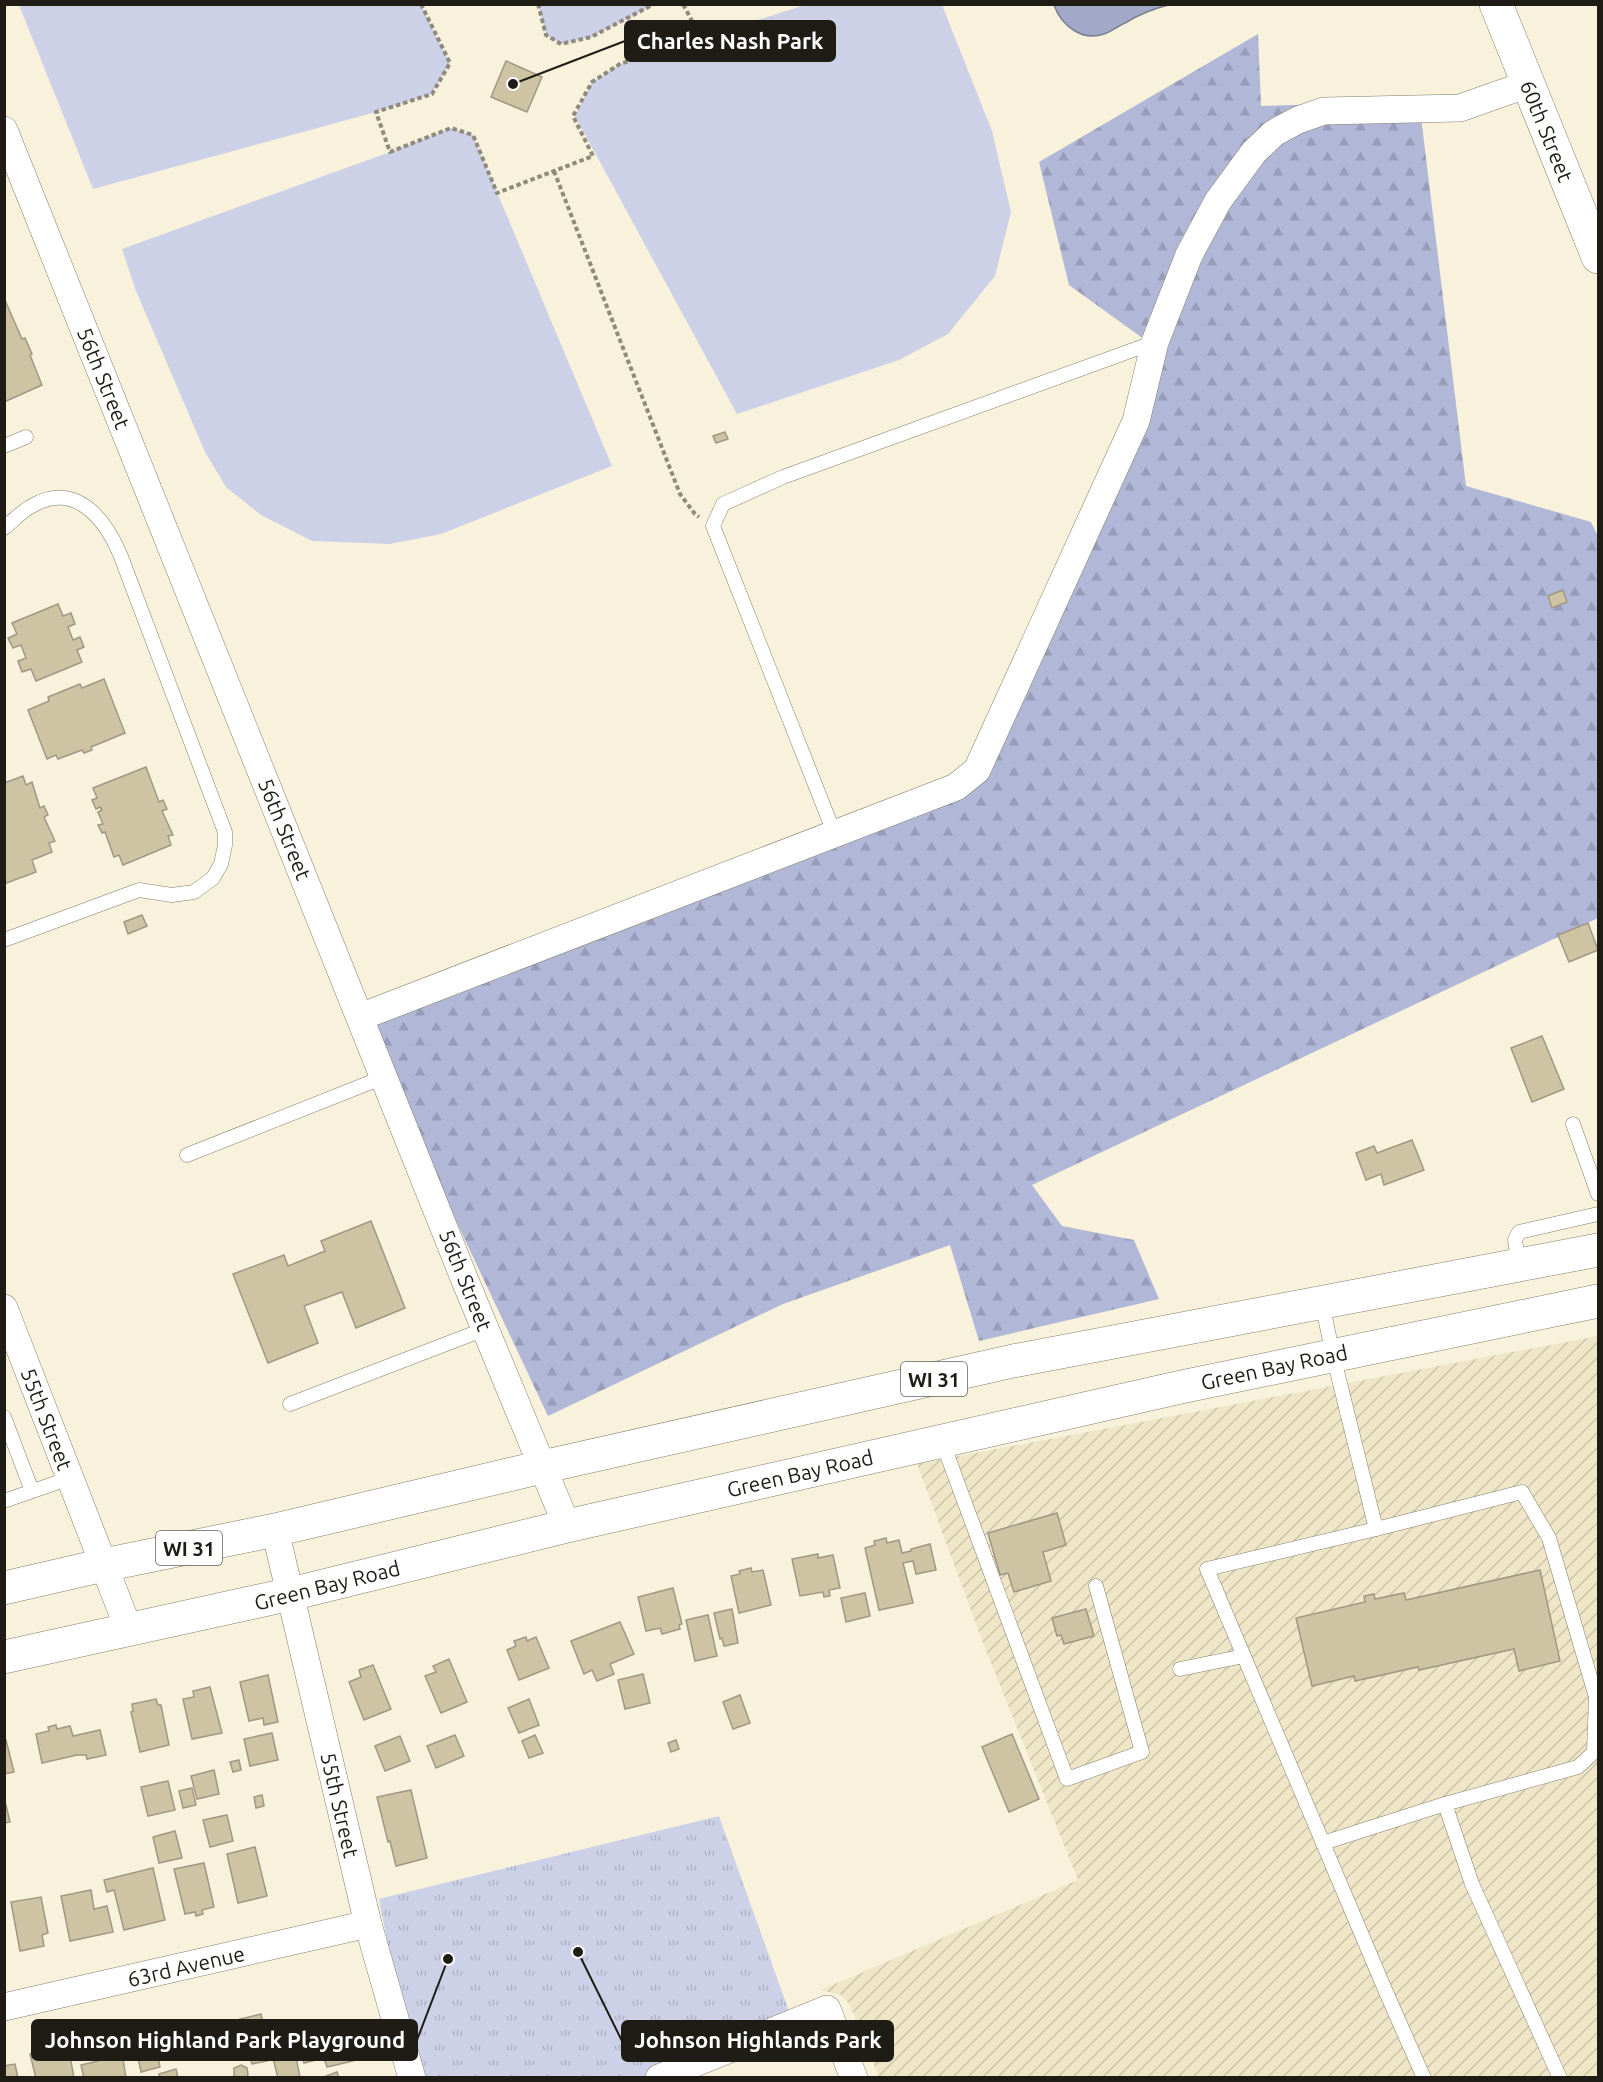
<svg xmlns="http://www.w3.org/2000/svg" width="1603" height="2082" viewBox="0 0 1603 2082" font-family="Ubuntu,sans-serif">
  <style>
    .industrial { fill: url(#industrial-furrows) }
    .forest { fill: url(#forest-firs) }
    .park { fill: url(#park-tufts) }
    .garden { fill: #ccd1e8 }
    .water { fill: #a2a8c8; stroke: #7a7e92; stroke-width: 1.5 }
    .building { fill: #cec4a3; stroke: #9f9884; stroke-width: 1.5 }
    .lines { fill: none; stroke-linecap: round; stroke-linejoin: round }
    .service-casing { stroke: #847e6a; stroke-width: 15 }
    .minor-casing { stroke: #847e6a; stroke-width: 28 }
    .tertiary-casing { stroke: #847e6a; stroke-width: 34 }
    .primary-casing { stroke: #847e6a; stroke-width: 34 }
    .path { stroke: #8f8a7b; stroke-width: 4; stroke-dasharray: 4.5 3; stroke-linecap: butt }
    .service { stroke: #fff; stroke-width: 14 }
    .minor { stroke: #fff; stroke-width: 27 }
    .tertiary { stroke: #fff; stroke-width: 33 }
    .primary { stroke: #fff; stroke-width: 33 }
    .labels { text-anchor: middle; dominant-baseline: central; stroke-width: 6; stroke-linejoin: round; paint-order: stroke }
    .shield { fill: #fff; stroke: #62605a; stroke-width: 1.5 }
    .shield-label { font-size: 20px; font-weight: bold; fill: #1e1c14 }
    .street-label { font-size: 21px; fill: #1e1c14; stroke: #fff }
    .leader { fill: none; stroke: #1e1c14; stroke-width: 2 }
    .callout-dot { fill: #1e1c14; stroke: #fff; stroke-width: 2 }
    .callout { fill: #1e1c14; stroke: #1e1c14; stroke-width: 2 }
    .callout-label { font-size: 22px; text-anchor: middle; font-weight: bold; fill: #fff }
  </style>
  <defs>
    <pattern id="industrial-furrows" width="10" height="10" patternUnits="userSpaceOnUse" patternTransform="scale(1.5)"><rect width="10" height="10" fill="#efe6c8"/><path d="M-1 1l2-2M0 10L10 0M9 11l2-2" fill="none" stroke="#ccc5ab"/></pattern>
    <pattern id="forest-firs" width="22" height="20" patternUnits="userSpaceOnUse" patternTransform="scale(1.5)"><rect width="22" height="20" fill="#b0b7d7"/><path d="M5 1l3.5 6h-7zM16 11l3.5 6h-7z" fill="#979db8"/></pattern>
    <pattern id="park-tufts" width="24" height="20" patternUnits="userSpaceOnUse" patternTransform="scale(1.5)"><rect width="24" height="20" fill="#ccd1e8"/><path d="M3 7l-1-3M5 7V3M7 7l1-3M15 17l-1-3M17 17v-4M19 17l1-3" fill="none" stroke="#afb3c6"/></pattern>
  </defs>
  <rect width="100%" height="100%" fill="#f8f1db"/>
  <!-- industrial -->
  <path class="industrial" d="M1598 1336V2077H879L850 2005 841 1995 821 1990 1078 1880 982 1640 917 1464Z"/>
  <!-- forest -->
  <path class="forest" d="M1258 34 1261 106 1419 101 1466 486 1591 522 1598 536V918L1032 1185 1062 1226 1134 1240 1159 1299 979 1341 950 1245 783 1304 548 1416 360 1017 956 787 1136 421 1148 342 1069 285 1039 162Z"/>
  <!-- park -->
  <path class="park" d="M719 1816 791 2017 642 2077H419L408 2049 379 1899Z"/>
  <!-- garden -->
  <g class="garden">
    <path d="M19 5H421L450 63 432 94 376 112 93 189Z"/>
    <path d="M538 5V4L654 5 591 37 561 44 546 35Z"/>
    <path d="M805 5H942L992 131 1011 212 995 276 948 334 899 360 737 414 575 116 592 82 620 64Z"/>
    <path d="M451 128 473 135 612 466 441 534 390 544 312 541 261 515 226 487 205 452 136 291 122 249 390 152Z"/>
  </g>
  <!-- water -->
  <path class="water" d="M1054 5V4L1168 5C1153 9 1138 15 1125 23 1118 26 1111 32 1104 34 1082 42 1061 25 1054 5Z"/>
  <!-- building -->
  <g class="building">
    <path d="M506 61 542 77 527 112 491 97Z"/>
    <path d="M4 298 22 339 25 338 32 354 30 355 42 385 4 402Z"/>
    <path d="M725 432 728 439 716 443 713 436Z"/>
    <path d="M1563 590 1567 602 1552 608 1548 596Z"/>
    <path d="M58 604 63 616 71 613 75 624 68 627 73 640 80 637 84 647 77 650 82 662 36 681 31 669 22 672 18 661 26 658 21 645 13 648 8 638 17 634 12 623Z"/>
    <path d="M104 679 125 733 91 747 92 750 84 753 82 750 58 759 56 755 47 759 28 710 49 701 48 697 80 684 82 688Z"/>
    <path d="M146 767 159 802 163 800 167 809 162 811 173 835 168 836 171 845 123 865 119 855 114 857 105 832 102 833 98 825 103 824 98 812 102 810 100 807 96 809 92 800 97 798 93 788Z"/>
    <path d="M23 776 26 785 32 782 40 808 44 806 48 815 44 817 55 841 49 843 52 852 32 860 36 872 4 884V783Z"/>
    <path d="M142 915 147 926 128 934 124 922Z"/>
    <path d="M1588 923 1598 950 1569 962 1558 935Z"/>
    <path d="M1542 1036 1564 1089 1532 1102 1511 1048Z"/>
    <path d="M1412 1140 1424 1170 1384 1185 1381 1174 1366 1180 1356 1153 1374 1146 1377 1153Z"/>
    <path d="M371 1221 405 1308 356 1328 342 1292 304 1306 318 1343 268 1363 233 1274 284 1255 288 1266 325 1251 321 1241Z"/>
    <path d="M1057 1513 1066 1545 1043 1552 1051 1581 1014 1592 1008 1573 1000 1575 988 1533Z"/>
    <path d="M886 1538 887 1543 899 1540 902 1553 911 1551V1549L930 1544 936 1570 916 1574 913 1561 903 1563 913 1603 879 1610 865 1548 875 1545 874 1541Z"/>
    <path d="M818 1554V1558L833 1555 840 1588 829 1590 830 1596 824 1597 823 1592 800 1596 792 1559Z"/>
    <path d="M751 1568 752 1572 763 1570 771 1605 739 1613 731 1576 740 1574 739 1571Z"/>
    <path d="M1540 1570 1560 1661 1519 1671 1514 1649 1419 1670 1418 1667 1355 1681 1354 1676 1312 1686 1296 1618 1365 1602 1364 1596 1374 1594 1375 1599 1404 1593 1406 1600Z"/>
    <path d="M673 1588 682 1624 679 1625 680 1629 662 1634 660 1628 646 1631 638 1597Z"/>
    <path d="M865 1593 870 1616 846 1622 841 1598Z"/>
    <path d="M732 1609 738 1643 724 1646 722 1638 720 1639 714 1613Z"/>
    <path d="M1086 1609 1094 1636 1064 1644 1061 1635 1057 1636 1052 1618Z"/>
    <path d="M708 1615 717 1656 695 1661 686 1620Z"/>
    <path d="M620 1622 634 1654 610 1664 614 1674 597 1681 592 1670 584 1674 571 1641Z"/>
    <path d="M526 1637 527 1641 536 1637 549 1668 519 1680 507 1650 516 1646 514 1641Z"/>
    <path d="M449 1659 467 1702 441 1713 425 1676 436 1672 433 1666Z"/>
    <path d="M373 1665 391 1709 364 1720 349 1682 361 1677 359 1670Z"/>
    <path d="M643 1674 650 1703 625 1709 618 1680Z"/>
    <path d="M268 1675 278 1722 264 1725 263 1718 249 1721 240 1682Z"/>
    <path d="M210 1687 222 1733 192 1739 183 1699 194 1697 193 1691Z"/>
    <path d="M740 1695 750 1723 733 1729 723 1702Z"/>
    <path d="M156 1699 158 1705H161L169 1745 140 1752 131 1712 133 1711 132 1704Z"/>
    <path d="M529 1699 539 1725 519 1733 508 1708Z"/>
    <path d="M56 1725 57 1729 70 1726 73 1736 100 1730 106 1755 87 1759 86 1755H77L42 1763 36 1734 49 1731 48 1727Z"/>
    <path d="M272 1733 278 1760 250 1766 244 1739Z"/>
    <path d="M1012 1734 1039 1799 1009 1812 982 1747Z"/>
    <path d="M455 1735 464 1756 436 1768 427 1746Z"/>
    <path d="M535 1735 543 1753 529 1758 522 1741Z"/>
    <path d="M400 1736 410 1761 385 1771 375 1746Z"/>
    <path d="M6 1740 14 1772 4 1774V1741Z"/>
    <path d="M676 1740 679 1749 671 1752 668 1743Z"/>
    <path d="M239 1760 241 1770 233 1772 230 1762Z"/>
    <path d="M214 1770 219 1794 197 1799 191 1776Z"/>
    <path d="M168 1781 175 1810 148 1816 141 1787Z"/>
    <path d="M192 1788 196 1805 183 1808 179 1791Z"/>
    <path d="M411 1790 427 1858 396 1866 390 1841 388 1842 377 1797Z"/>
    <path d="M262 1795 264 1806 256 1808 254 1797Z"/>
    <path d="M4 1797 10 1822 4 1823Z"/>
    <path d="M227 1815 233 1841 210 1847 203 1820Z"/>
    <path d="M175 1831 182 1858 159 1863 153 1837Z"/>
    <path d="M255 1847 267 1896 238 1903 227 1854Z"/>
    <path d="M204 1863 214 1907 202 1910 203 1914 196 1916 195 1912 185 1914 174 1869Z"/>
    <path d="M153 1868 165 1920 124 1930 114 1890 107 1892 104 1880Z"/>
    <path d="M91 1890 94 1909 107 1906 113 1932 70 1941 61 1896Z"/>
    <path d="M41 1897 48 1933 42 1935 44 1946 20 1951 11 1902Z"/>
    <path d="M261 2014 269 2048 264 2049 267 2061 252 2064 249 2053 240 2055 232 2021Z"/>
    <path d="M141 2021 145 2028 156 2025 161 2051 157 2053 160 2067 141 2072 138 2057 129 2059 123 2032 133 2030 132 2026Z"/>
    <path d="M312 2027 313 2029 323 2027 328 2046 339 2043 338 2036 347 2034 353 2061 327 2067 324 2058 304 2063 297 2030Z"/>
    <path d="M119 2034 126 2078H84L81 2065 98 2061 93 2039Z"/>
    <path d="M68 2045 74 2078H36L30 2054 53 2047V2049Z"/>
    <path d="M295 2053 300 2077 278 2078 273 2058Z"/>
    <path d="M15 2064 18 2078H4V2066Z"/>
    <path d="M241 2065 247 2068 248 2075 244 2078 234 2076V2068Z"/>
    <path d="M176 2069 178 2078H160L159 2074Z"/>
    <path d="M337 2072 339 2078H321Z"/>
  </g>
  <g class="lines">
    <defs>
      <g id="service">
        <path d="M4 446 26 437"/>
        <path d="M4 528C13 521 21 512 30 507 74 480 104 517 120 554L225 832V845L221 864 213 878 194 892 172 895 139 890 4 940"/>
        <path d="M835 835 713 526 723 504 783 477 1155 342"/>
        <path d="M1573 1124 1598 1194"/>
        <path d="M187 1155 384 1077"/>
        <path d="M1519 1266 1515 1240 1519 1232 1598 1214"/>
        <path d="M1322 1303 1333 1355 1376 1529 1207 1569 1386 1992 1424 2078"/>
        <path d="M290 1404 485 1329"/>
        <path d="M4 1417 32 1491"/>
        <path d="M942 1441 1067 1779 1142 1752 1096 1586"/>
        <path d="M4 1501 70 1478"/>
        <path d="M1376 1529 1522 1492 1549 1538 1596 1697 1594 1752 1578 1767 1445 1804 1472 1884 1560 2078"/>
        <path d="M1180 1669 1244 1656"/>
        <path d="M1323 1843 1445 1804"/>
      </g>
      <g id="minor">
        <path d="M4 130 464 1278 567 1526"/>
        <path d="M360 1017 956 787 977 770 1136 421 1155 342 1189 255 1218 201 1254 152 1274 133 1298 120 1324 111 1460 108 1528 84"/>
        <path d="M4 1308 129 1630"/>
        <path d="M275 1530 368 1924 412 2078"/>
        <path d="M4 2007 368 1924"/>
        <path d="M659 2078 827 2009 854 2078"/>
      </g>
      <path id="tertiary" d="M1496 4 1598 257"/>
      <g id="primary">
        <path d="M4 1588 104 1565 275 1530 542 1467 1013 1361 1598 1250"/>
        <path d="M4 1657 291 1594 567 1526 1181 1387 1598 1301"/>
      </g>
    </defs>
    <!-- service casing -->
    <use href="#service" class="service-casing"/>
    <!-- minor casing -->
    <use href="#minor" class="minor-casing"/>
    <!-- tertiary casing -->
    <use href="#tertiary" class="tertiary-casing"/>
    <!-- primary casing -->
    <use href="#primary" class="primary-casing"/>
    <!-- path -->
    <g class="path">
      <path d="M421 4 450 63 432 94 376 112 390 152 451 128 473 135 497 193 593 156 573 116 592 82 620 64 700 36 683 4"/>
      <path d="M538 4 546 35 561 44 591 37 654 4"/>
      <path d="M554 171 680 494 695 514 699 517"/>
    </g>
    <!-- service -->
    <use href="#service" class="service"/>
    <!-- minor -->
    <use href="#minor" class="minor"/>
    <!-- tertiary -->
    <use href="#tertiary" class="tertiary"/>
    <!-- primary -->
    <use href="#primary" class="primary"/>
  </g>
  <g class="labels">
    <!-- shield labels -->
    <g class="shield">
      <rect x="901" y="1362" width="66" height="34" rx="4.5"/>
      <rect x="156" y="1531" width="66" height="34" rx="4.5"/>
    </g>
    <g class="shield-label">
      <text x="934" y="1379">WI 31</text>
      <text x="189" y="1548">WI 31</text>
    </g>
    <!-- street labels -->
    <g class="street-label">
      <text transform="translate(1547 131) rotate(68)">60th Street</text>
      <text transform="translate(104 378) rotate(68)">56th Street</text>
      <text transform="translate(285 829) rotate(68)">56th Street</text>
      <text transform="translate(466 1280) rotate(68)">56th Street</text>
      <text transform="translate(1274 1367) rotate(-12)">Green Bay Road</text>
      <text transform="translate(47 1419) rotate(69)">55th Street</text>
      <text transform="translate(800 1473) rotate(-13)">Green Bay Road</text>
      <text transform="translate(327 1585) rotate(-14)">Green Bay Road</text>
      <text transform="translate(340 1805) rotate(77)">55th Street</text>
      <text transform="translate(186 1966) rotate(-13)">63rd Avenue</text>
    </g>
  </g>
  <!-- callouts -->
  <path class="leader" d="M513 84L625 41M448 1959L417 2040M578 1952L622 2041"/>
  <g class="callout-dot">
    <circle cx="513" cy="84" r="6"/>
    <circle cx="448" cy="1959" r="6"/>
    <circle cx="578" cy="1952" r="6"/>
  </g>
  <g class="callout">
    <rect x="625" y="21" width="210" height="40" rx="6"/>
    <rect x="32" y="2020" width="385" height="40" rx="6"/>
    <rect x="622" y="2021" width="271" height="40" rx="6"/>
  </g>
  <g class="callout-label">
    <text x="730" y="49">Charles Nash Park</text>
    <text x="225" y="2048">Johnson Highland Park Playground</text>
    <text x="758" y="2048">Johnson Highlands Park</text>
  </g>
  <!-- border -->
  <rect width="1603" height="2082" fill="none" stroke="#1e1c14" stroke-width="12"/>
</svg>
